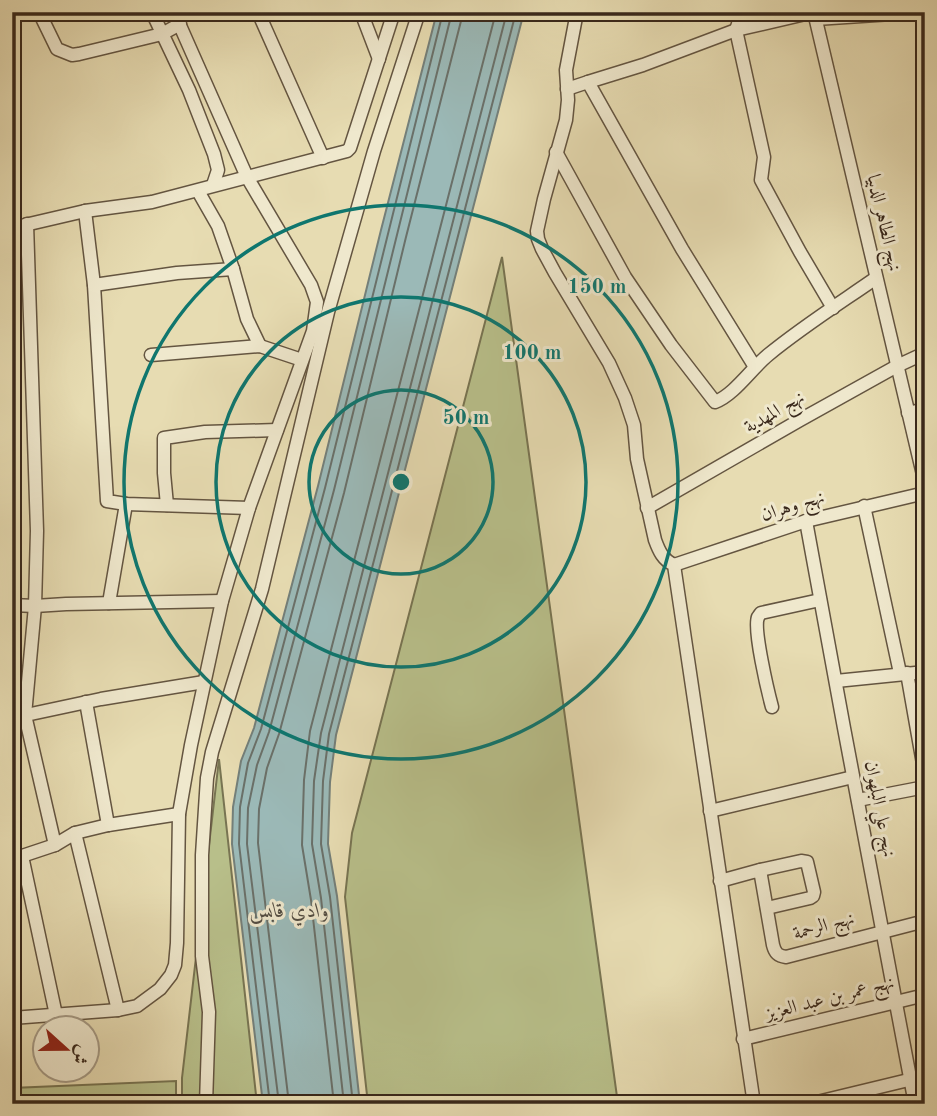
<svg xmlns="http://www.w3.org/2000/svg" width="937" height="1116" viewBox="0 0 937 1116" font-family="'Old Standard TT',Amiri,serif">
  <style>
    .green { fill: #b8bf8a; stroke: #787452; stroke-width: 2 }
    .water { fill: #9bb9b7; stroke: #747f79; stroke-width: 2 }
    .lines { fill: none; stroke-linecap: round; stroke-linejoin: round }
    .shore { stroke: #6a7069; stroke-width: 2 }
    .minor-casing { stroke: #645541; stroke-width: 15 }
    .minor { stroke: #efe8cd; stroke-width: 12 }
    .ring { fill: none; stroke: #0f766e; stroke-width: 3.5 }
    .labels { text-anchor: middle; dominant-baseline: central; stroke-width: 6; stroke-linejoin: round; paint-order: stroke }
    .street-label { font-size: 19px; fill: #39281b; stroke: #efe8cd }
    .water-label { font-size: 21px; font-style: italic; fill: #524c42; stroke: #efe8cd }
    .centre { fill: #0f766e; stroke: #efe8cd; stroke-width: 3.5 }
    .ring-label { font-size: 21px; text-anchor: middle; font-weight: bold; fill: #0f766e; stroke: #efe8cd; stroke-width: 6; stroke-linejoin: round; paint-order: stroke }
  </style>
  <rect width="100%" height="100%" fill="#e7dcb2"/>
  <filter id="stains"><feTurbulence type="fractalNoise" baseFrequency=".00286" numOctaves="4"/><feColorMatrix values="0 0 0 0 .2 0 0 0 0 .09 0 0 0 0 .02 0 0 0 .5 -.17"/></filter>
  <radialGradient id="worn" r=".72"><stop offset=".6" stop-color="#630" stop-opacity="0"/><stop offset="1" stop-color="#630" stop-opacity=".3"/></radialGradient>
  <!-- green -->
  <g class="green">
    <path d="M502 257 618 1104H368L345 897 352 833Z"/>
    <path d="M219 759 257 1104H182V1078Z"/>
    <path d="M176 1081V1104H12V1088Z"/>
  </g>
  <!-- water -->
  <path class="water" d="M437 12H524L336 735 330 782 328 844 337 896 360 1104H263L232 844 233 807 241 761 254 728 318 486 381 230Z"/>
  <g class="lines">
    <!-- shore -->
    <g class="shore">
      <path d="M270 1104 239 844 240 807 248 763 261 729 325 488 443 12"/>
      <path d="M279 1104 247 844 248 808 257 765 269 732 334 490 452 12"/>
      <path d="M289 1104 258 843 259 809 267 768 279 734 344 493 406 237 461 21 462 12"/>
      <path d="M334 1104 311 900 302 845 304 780 310 731 496 12"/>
      <path d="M344 1104 321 898 312 844 314 781 321 733 507 12"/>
      <path d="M353 1104 330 897 321 844 323 781 329 734 516 12"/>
    </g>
    <defs>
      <g id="minor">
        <path d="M39 12 57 49 72 55 79 54 162 34 180 24"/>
        <path d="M152 12 189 90 214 154 218 170 213 185"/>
        <path d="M258 12 323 158"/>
        <path d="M361 12 379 59"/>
        <path d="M577 12 566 70 568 100 566 120 544 199 537 231 538 239 542 249 555 273 609 363 625 398 634 425 637 459 655 540C659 551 663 560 674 565L754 1104"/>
        <path d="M742 12 736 30 764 157 761 180 800 252 833 308"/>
        <path d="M814 12 925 483"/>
        <path d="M816 19 922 12"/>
        <path d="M588 82 643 65 736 30 814 12"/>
        <path d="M567 89 588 82 682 249 755 367"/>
        <path d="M556 152 625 277 671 345 715 402C734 395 752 368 768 355 802 327 840 303 876 278"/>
        <path d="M198 191 218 226 233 269 247 319 260 346"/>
        <path d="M85 211 94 285 107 501 126 504 249 508"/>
        <path d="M27 224 37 531 35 606 25 715 55 845"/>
        <path d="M12 228 85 211 152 202 347 151 350 148 394 12"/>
        <path d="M94 285 177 273 233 269"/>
        <path d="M151 355 260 346 302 360"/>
        <path d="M908 413 925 409"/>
        <path d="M167 505 164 473V438L205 432 277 430"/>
        <path d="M864 506 900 673"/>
        <path d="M647 508 800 420 897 366 925 353"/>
        <path d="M806 521 844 728 915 1104"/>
        <path d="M674 565 806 521 925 493"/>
        <path d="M109 603 126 504"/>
        <path d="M12 605 35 606 66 604 222 601"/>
        <path d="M907 673 925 775"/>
        <path d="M836 681 925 672"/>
        <path d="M86 702 108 825"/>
        <path d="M772 707C768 692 753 629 758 617 759 616 760 614 761 613L820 600"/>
        <path d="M12 718 101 699 204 682"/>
        <path d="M858 800 925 787"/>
        <path d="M710 811 853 777"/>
        <path d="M75 833 118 1010"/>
        <path d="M22 856 56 1015"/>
        <path d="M12 857 22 856 55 845 75 833 108 825 179 814"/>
        <path d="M760 870 801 861 807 862 814 892 813 896 810 898 767 908"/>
        <path d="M720 881 760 870 773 945C775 953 778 956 786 957L925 921"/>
        <path d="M12 1018 118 1010 137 1006 160 989 171 975 175 965 177 943 179 814 191 745 222 601 249 508 313 331 317 302 311 285 247 177 174 12"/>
        <path d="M743 1039 925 995"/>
        <path d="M206 1104 209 1012 202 956V855L207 778 212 752 262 589 328 312 374 151 419 12"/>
        <path d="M809 1104 925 1076"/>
      </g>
    </defs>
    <!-- minor casing -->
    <use href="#minor" class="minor-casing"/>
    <!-- minor -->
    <use href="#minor" class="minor"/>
  </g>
  <!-- distance rings -->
  <g class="ring">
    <circle cx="401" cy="482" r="92"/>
    <circle cx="401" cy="482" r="185"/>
    <circle cx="401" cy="482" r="277"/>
  </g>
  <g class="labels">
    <!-- street labels -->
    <g class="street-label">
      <text transform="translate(883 223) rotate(77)">نهج الطاهر الدبيا</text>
      <text transform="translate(775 413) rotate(-30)">نهج المهدية</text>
      <text transform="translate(793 507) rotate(-17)">نهج وهران</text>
      <text transform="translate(879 809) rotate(79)">نهج علي البلهوان</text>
      <text transform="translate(824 927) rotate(-15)">نهج الرحمة</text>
      <text transform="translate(830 999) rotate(-14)">نهج عمر بن عبد العزيز</text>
    </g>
    <!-- water labels -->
    <g class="water-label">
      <text x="289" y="911">وادي قابس</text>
    </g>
  </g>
  <circle cx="401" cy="482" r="10" class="centre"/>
  <g class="ring-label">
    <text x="597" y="293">150 m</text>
    <text x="532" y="359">100 m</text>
    <text x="466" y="424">50 m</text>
  </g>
  <!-- margin -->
  <rect width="937" height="1116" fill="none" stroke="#e7dcb2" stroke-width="42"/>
  <rect x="14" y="14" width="909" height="1088" fill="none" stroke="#39281b" stroke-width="3.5"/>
  <rect x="21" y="21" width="895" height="1074" fill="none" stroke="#39281b" stroke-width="2"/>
  <!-- north arrow -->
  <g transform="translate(66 1049) rotate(111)"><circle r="33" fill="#efe8cd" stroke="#a69b86" stroke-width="2"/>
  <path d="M0-5L12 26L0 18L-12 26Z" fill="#8f2418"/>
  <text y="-10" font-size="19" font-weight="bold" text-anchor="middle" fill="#39281b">ش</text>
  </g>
  <rect width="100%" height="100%" filter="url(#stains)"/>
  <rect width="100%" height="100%" fill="url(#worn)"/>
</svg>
